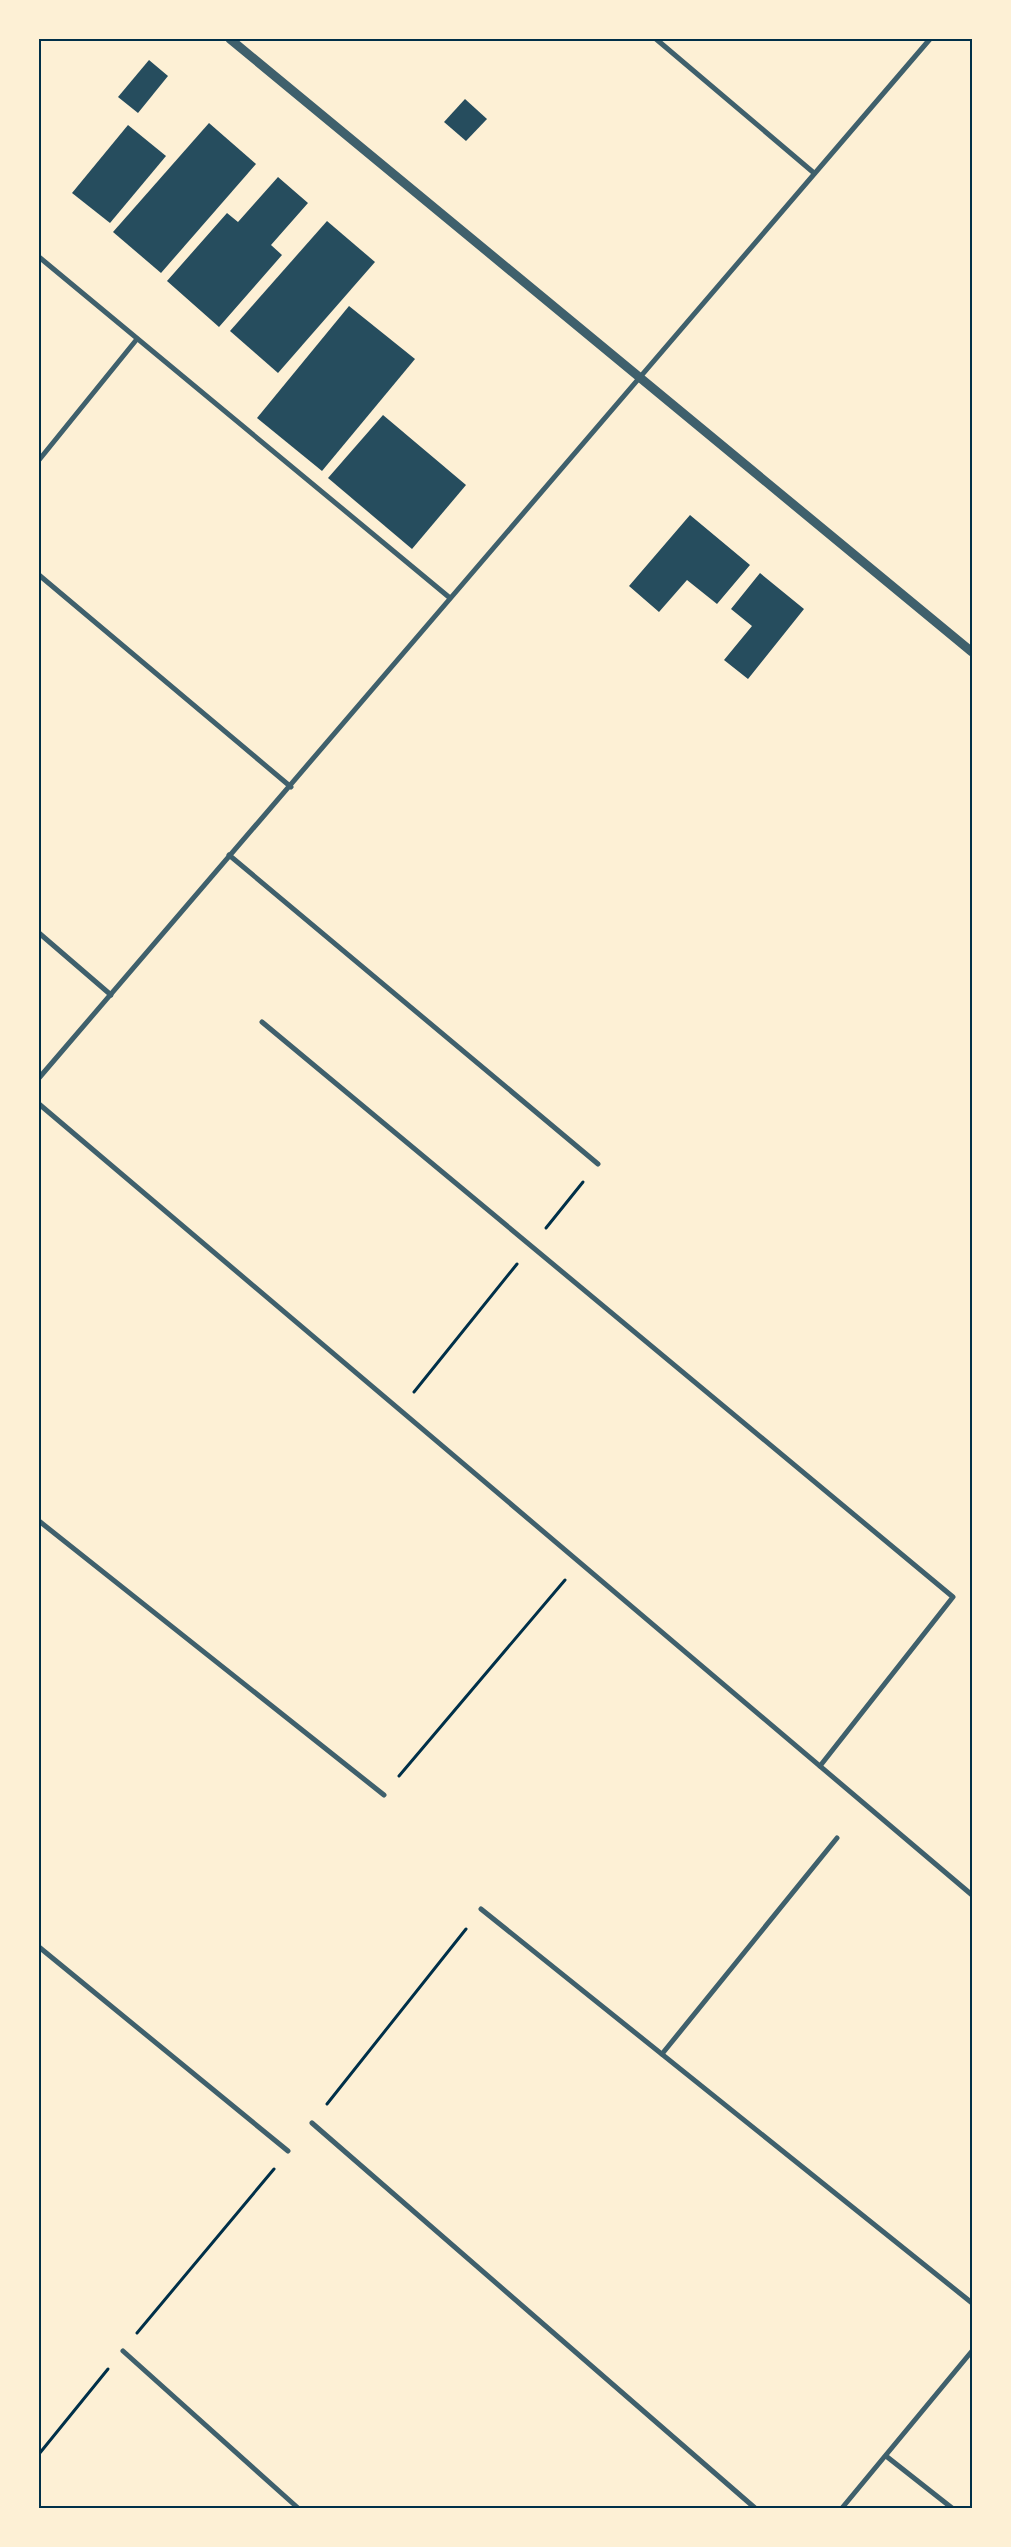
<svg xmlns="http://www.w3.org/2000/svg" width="1011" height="2547" viewBox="0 0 1011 2547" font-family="'Fira Sans',sans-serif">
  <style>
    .building { fill: #264d5e }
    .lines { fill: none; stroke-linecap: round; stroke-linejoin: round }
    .path { stroke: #003049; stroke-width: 3 }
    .minor { stroke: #3f606c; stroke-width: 5 }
    .tertiary { stroke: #3f606c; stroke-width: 9 }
    .neatline { fill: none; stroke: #003049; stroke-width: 2 }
  </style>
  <rect width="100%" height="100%" fill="#fdf0d5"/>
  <!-- building -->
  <g class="building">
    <path d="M149 60 168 76 138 113 118 97Z"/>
    <path d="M465 99 487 119 466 141 444 122Z"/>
    <path d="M209 123 256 164 161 273 113 232Z"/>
    <path d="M128 125 166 156 110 223 72 193Z"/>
    <path d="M278 177 308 203 271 245 282 255 219 327 167 281 227 213 238 222Z"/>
    <path d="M327 221 375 262 278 373 230 331Z"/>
    <path d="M349 306 415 359 322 471 257 418Z"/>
    <path d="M383 415 466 485 412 549 328 478Z"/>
    <path d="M690 515 750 565 717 604 687 580 659 612 629 586Z"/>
    <path d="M760 573 804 609 748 679 724 660 752 626 731 609Z"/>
  </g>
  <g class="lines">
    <!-- path -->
    <g class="path">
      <path d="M546 1228 583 1182"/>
      <path d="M414 1392 517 1264"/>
      <path d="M399 1776 565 1580"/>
      <path d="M327 2104 466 1929"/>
      <path d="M137 2333 274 2169"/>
      <path d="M39 2454 108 2369"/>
    </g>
    <!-- minor -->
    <g class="minor">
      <path d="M656 39 814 173"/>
      <path d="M39 257 450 598"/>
      <path d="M39 460 137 339"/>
      <path d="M39 575 291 787"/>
      <path d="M229 855 598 1164"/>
      <path d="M39 933 111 995"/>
      <path d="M262 1022 953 1597 820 1766"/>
      <path d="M39 1078C336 732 632 385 930 39"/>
      <path d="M39 1104 972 1895"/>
      <path d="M39 1521 384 1795"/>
      <path d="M481 1909 972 2303"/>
      <path d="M39 1947 288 2151"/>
      <path d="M662 2054 837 1838"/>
      <path d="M312 2123 755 2508"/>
      <path d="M123 2351 298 2508"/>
      <path d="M886 2456 952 2508"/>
      <path d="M842 2508 972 2351"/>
    </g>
    <!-- tertiary -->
    <path class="tertiary" d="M230 39 972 652"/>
  </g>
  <!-- border -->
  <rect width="1011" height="2547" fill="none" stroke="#fdf0d5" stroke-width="80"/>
  <rect x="40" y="40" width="931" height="2467" class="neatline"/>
</svg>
